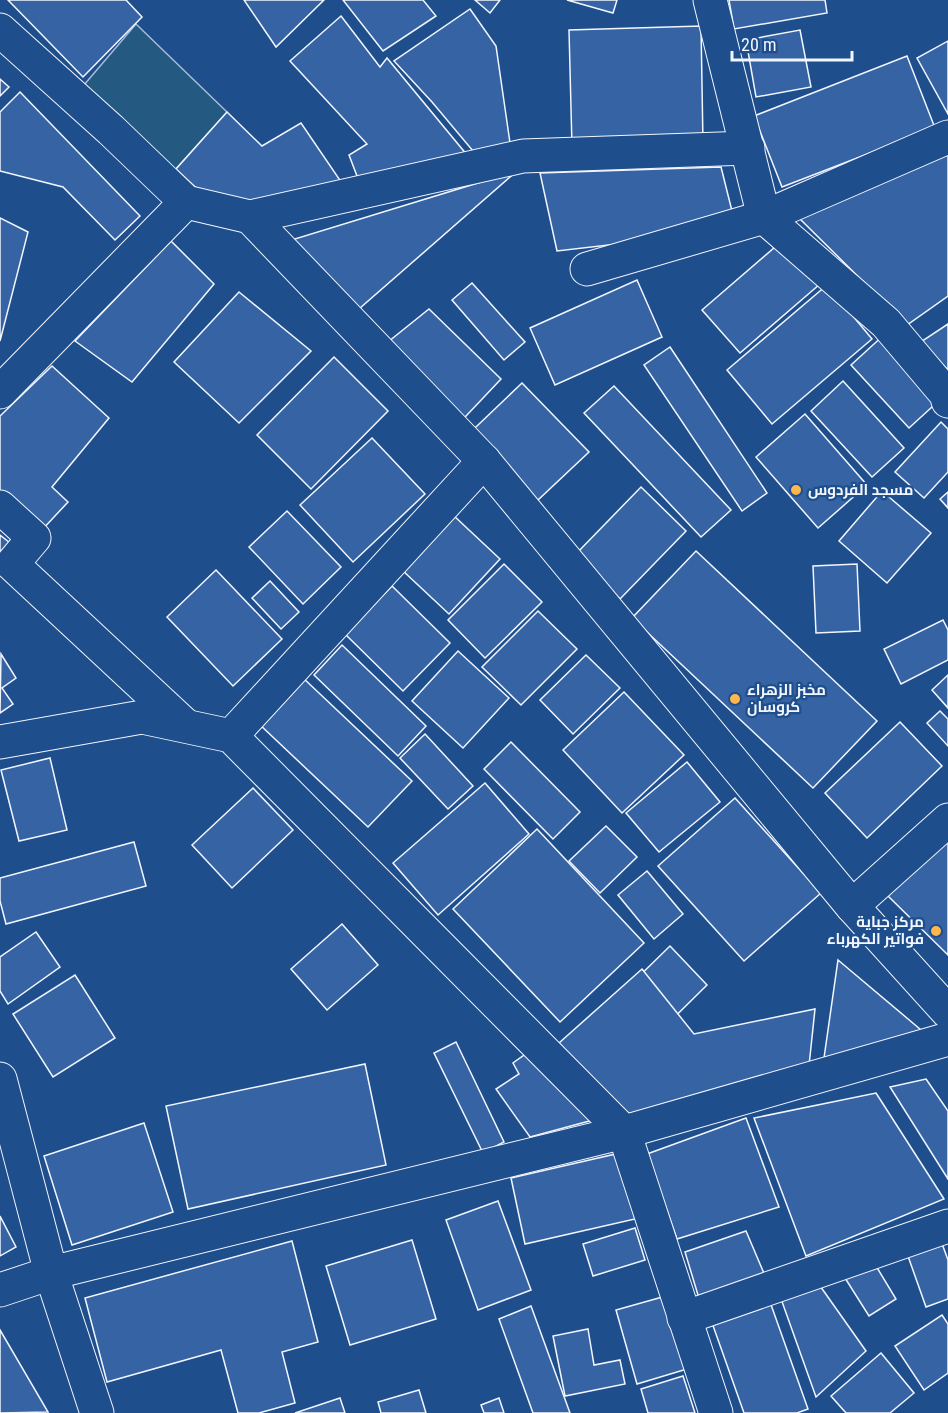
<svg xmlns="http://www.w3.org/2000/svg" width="948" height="1413" viewBox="0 0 948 1413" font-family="'Roboto Condensed',Cairo,sans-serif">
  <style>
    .green { fill: #245a82; stroke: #a8bbd7; stroke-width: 1.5 }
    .building { fill: #3563a3; stroke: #f2f6ff; stroke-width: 1.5 }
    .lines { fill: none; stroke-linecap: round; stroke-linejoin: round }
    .street-casing { stroke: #f2f6ff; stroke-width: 35 }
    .street { stroke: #1f4e8c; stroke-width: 33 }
    .poi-dot { fill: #ffb74d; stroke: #1f4e8c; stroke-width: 2 }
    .labels { text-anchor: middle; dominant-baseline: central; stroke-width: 4.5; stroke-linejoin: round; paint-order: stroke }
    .poi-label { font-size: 15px; font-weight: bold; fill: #f2f6ff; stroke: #1f4e8c; text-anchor: start }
  </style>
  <rect width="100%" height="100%" fill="#1f4e8c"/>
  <!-- green -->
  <path class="green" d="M136 24 227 112 176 169 171 181 78 92Z"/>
  <!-- building -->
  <g class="building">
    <path d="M8 0H126L142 17 83 77Z"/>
    <path d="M244 0H324L276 47Z"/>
    <path d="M343 0H423L436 16 383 51Z"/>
    <path d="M475 0H500L490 13Z"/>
    <path d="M567 0H617L613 13Z"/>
    <path d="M729 0H825L827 13 734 29Z"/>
    <path d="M470 9 496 46 510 143 473 151 432 102 394 61Z"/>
    <path d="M341 16 380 67 387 58 467 155 362 189 349 155 367 144 290 61Z"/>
    <path d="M701 26 703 144 572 147 569 30Z"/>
    <path d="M800 30 811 87 756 97 746 40Z"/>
    <path d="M948 41V114L917 58Z"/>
    <path d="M907 56 935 128 782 187 754 116Z"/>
    <path d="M0 79 9 87 0 96Z"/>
    <path d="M20 92 140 216 115 240 63 187 0 171V112Z"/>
    <path d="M227 112 262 146 301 123 348 192 239 228 176 169Z"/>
    <path d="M948 147V296L907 325 799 218Z"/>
    <path d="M721 167 734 219 678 237 557 251 540 173Z"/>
    <path d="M517 171 336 329 262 249Z"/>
    <path d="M0 218 28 232 0 341Z"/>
    <path d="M171 241 214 284 132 382 75 341Z"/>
    <path d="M782 241 820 284 740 353 702 310Z"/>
    <path d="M637 280 662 337 555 385 530 328Z"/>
    <path d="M472 283 525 342 504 360 452 300Z"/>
    <path d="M827 285 872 339 772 424 727 370Z"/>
    <path d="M239 292 311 351 239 423 174 362Z"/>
    <path d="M429 309 501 379 450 433 373 354Z"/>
    <path d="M948 324V370L921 342Z"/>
    <path d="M886 333 944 396 909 428 851 365Z"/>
    <path d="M670 347 767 493 742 511 644 365Z"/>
    <path d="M334 357 388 411 311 489 257 435Z"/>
    <path d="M52 366 109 418 52 487 68 502 41 531 0 490V416Z"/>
    <path d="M843 381 904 448 872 477 811 411Z"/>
    <path d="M522 383 589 452 521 516 455 447Z"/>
    <path d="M614 386 731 510 701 537 584 413Z"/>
    <path d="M805 414 867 485 818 528 756 457Z"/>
    <path d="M941 422 948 429V472L924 498 895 472Z"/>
    <path d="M372 438 425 494 353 562 300 505Z"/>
    <path d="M641 487 686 531 620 599 575 555Z"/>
    <path d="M882 491 931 533 887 583 839 541Z"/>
    <path d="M948 492V508L940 499Z"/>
    <path d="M287 511 341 567 303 604 249 547Z"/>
    <path d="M453 515 500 559 449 614 402 570Z"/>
    <path d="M0 535 18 549 0 558Z"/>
    <path d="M696 551 877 721 813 788 632 618Z"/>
    <path d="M504 564 542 602 485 658 448 620Z"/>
    <path d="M857 564 860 631 816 633 813 566Z"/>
    <path d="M216 570 282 639 233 686 167 617Z"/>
    <path d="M270 581 299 612 281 629 252 598Z"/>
    <path d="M392 586 450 643 403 691 345 634Z"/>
    <path d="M538 611 577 649 521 705 482 667Z"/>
    <path d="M943 620 948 630V660L901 684 884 649Z"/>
    <path d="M342 645 426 726 398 756 314 675Z"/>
    <path d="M458 651 509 698 463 748 412 701Z"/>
    <path d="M1 654 16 678 2 688 13 704 0 713Z"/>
    <path d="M586 655 620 688 573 734 540 700Z"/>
    <path d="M948 675V708L932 690Z"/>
    <path d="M301 676 412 781 368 827 258 723Z"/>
    <path d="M624 692 684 755 622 813 563 750Z"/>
    <path d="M940 711 948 719V746L927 723Z"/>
    <path d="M900 722 942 766 867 838 825 793Z"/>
    <path d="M425 734 473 786 448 809 400 758Z"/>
    <path d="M511 742 580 812 553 839 484 769Z"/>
    <path d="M50 758 67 830 19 841 1 770Z"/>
    <path d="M687 762 720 802 659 852 626 813Z"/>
    <path d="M485 783 529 834 438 915 393 863Z"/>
    <path d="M253 788 293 830 232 888 192 845Z"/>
    <path d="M735 798 821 893 744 961 658 866Z"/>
    <path d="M606 826 637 857 600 893 569 861Z"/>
    <path d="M537 829 644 943 560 1022 453 909Z"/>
    <path d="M948 835V955L888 896Z"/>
    <path d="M134 842 146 886 6 924 0 901V878Z"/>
    <path d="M647 871 683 914 654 939 618 895Z"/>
    <path d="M342 924 378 965 327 1010 291 969Z"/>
    <path d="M36 932 60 967 8 1004 0 991V957Z"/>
    <path d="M670 946 707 985 623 1068 585 1029Z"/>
    <path d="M838 960 933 1040 823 1065Z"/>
    <path d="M642 969 694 1034 815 1009 808 1075 629 1119 559 1043Z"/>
    <path d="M75 975 115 1038 53 1077 13 1014Z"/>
    <path d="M456 1042 504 1142 483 1153 434 1053Z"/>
    <path d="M534 1048 593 1120 530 1137 496 1089 519 1074 513 1063Z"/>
    <path d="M365 1064 386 1165 188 1209 166 1106Z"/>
    <path d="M926 1079 948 1111V1179L890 1087Z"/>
    <path d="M876 1093 944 1199 806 1256 754 1118Z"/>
    <path d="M746 1118 779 1207 677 1239 647 1154Z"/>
    <path d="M144 1123 173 1212 72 1245 44 1156Z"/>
    <path d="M620 1153 635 1219 525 1244 511 1178Z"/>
    <path d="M498 1201 531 1290 478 1310 446 1220Z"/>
    <path d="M0 1216 16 1247 0 1256Z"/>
    <path d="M635 1228 645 1260 593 1276 583 1244Z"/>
    <path d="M937 1230 948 1260V1299L926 1307 903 1242Z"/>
    <path d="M746 1231 766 1278 701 1305 685 1252Z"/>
    <path d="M412 1240 436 1319 350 1345 326 1266Z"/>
    <path d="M292 1241 318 1342 282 1352 295 1403 259 1413H238L221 1350 107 1382 85 1298Z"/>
    <path d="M873 1261 896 1299 869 1316 845 1278Z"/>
    <path d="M818 1283 866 1351 816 1397 780 1296Z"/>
    <path d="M666 1296 687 1369 637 1384 616 1310Z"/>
    <path d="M769 1299 808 1409 797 1413H744L711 1320Z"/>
    <path d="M531 1306 570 1413H533L499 1319Z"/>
    <path d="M942 1315 948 1324V1373L924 1390 895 1346Z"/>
    <path d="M588 1329 594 1365 620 1360 625 1384 565 1396 553 1336Z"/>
    <path d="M0 1330 48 1412 0 1413Z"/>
    <path d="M881 1353 914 1393 890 1413H846L831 1396Z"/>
    <path d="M683 1376 695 1413H648L641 1389Z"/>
    <path d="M419 1390 426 1413H381L378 1402Z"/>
    <path d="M340 1398 345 1413H295Z"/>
    <path d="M499 1398 504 1413H484L481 1405Z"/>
  </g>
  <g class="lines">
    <defs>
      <g id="street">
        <path d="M710 0 764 217 886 323 946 394 948 401"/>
        <path d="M0 30 111 130 186 202 250 217 484 461 852 906 948 1012"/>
        <path d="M250 217 523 156 748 148"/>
        <path d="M587 269 764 217 948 137"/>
        <path d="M0 392 186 202"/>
        <path d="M0 507 34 538 12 564 185 725"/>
        <path d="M231 736 484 461"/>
        <path d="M0 742 142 717 231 736 624 1132 716 1413"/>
        <path d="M852 906 948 820"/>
        <path d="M0 1079 51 1273 97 1413"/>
        <path d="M0 1290 51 1273 624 1132 948 1039"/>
        <path d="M684 1318 948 1226"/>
      </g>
    </defs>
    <!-- street casing -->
    <use href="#street" class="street-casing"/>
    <!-- street -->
    <use href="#street" class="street"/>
  </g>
  <!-- markers -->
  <g class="poi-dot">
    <circle cx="796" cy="490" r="6"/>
    <circle cx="735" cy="699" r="6"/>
    <circle cx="936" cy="931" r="6"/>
  </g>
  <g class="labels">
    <!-- poi labels -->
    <g class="poi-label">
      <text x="808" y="490">مسجد الفردوس</text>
      <text x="747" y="690">مخبز الزهراء<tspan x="747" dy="17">كروسان</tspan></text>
      <text x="924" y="922" text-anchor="end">مركز جباية<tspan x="924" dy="17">فواتير الكهرباء</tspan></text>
    </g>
  </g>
  <!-- scale -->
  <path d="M732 51v9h120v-9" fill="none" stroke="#f2f6ff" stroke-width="3"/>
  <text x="741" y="51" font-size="18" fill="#f2f6ff" stroke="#1f4e8c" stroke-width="4.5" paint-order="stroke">20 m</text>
</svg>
